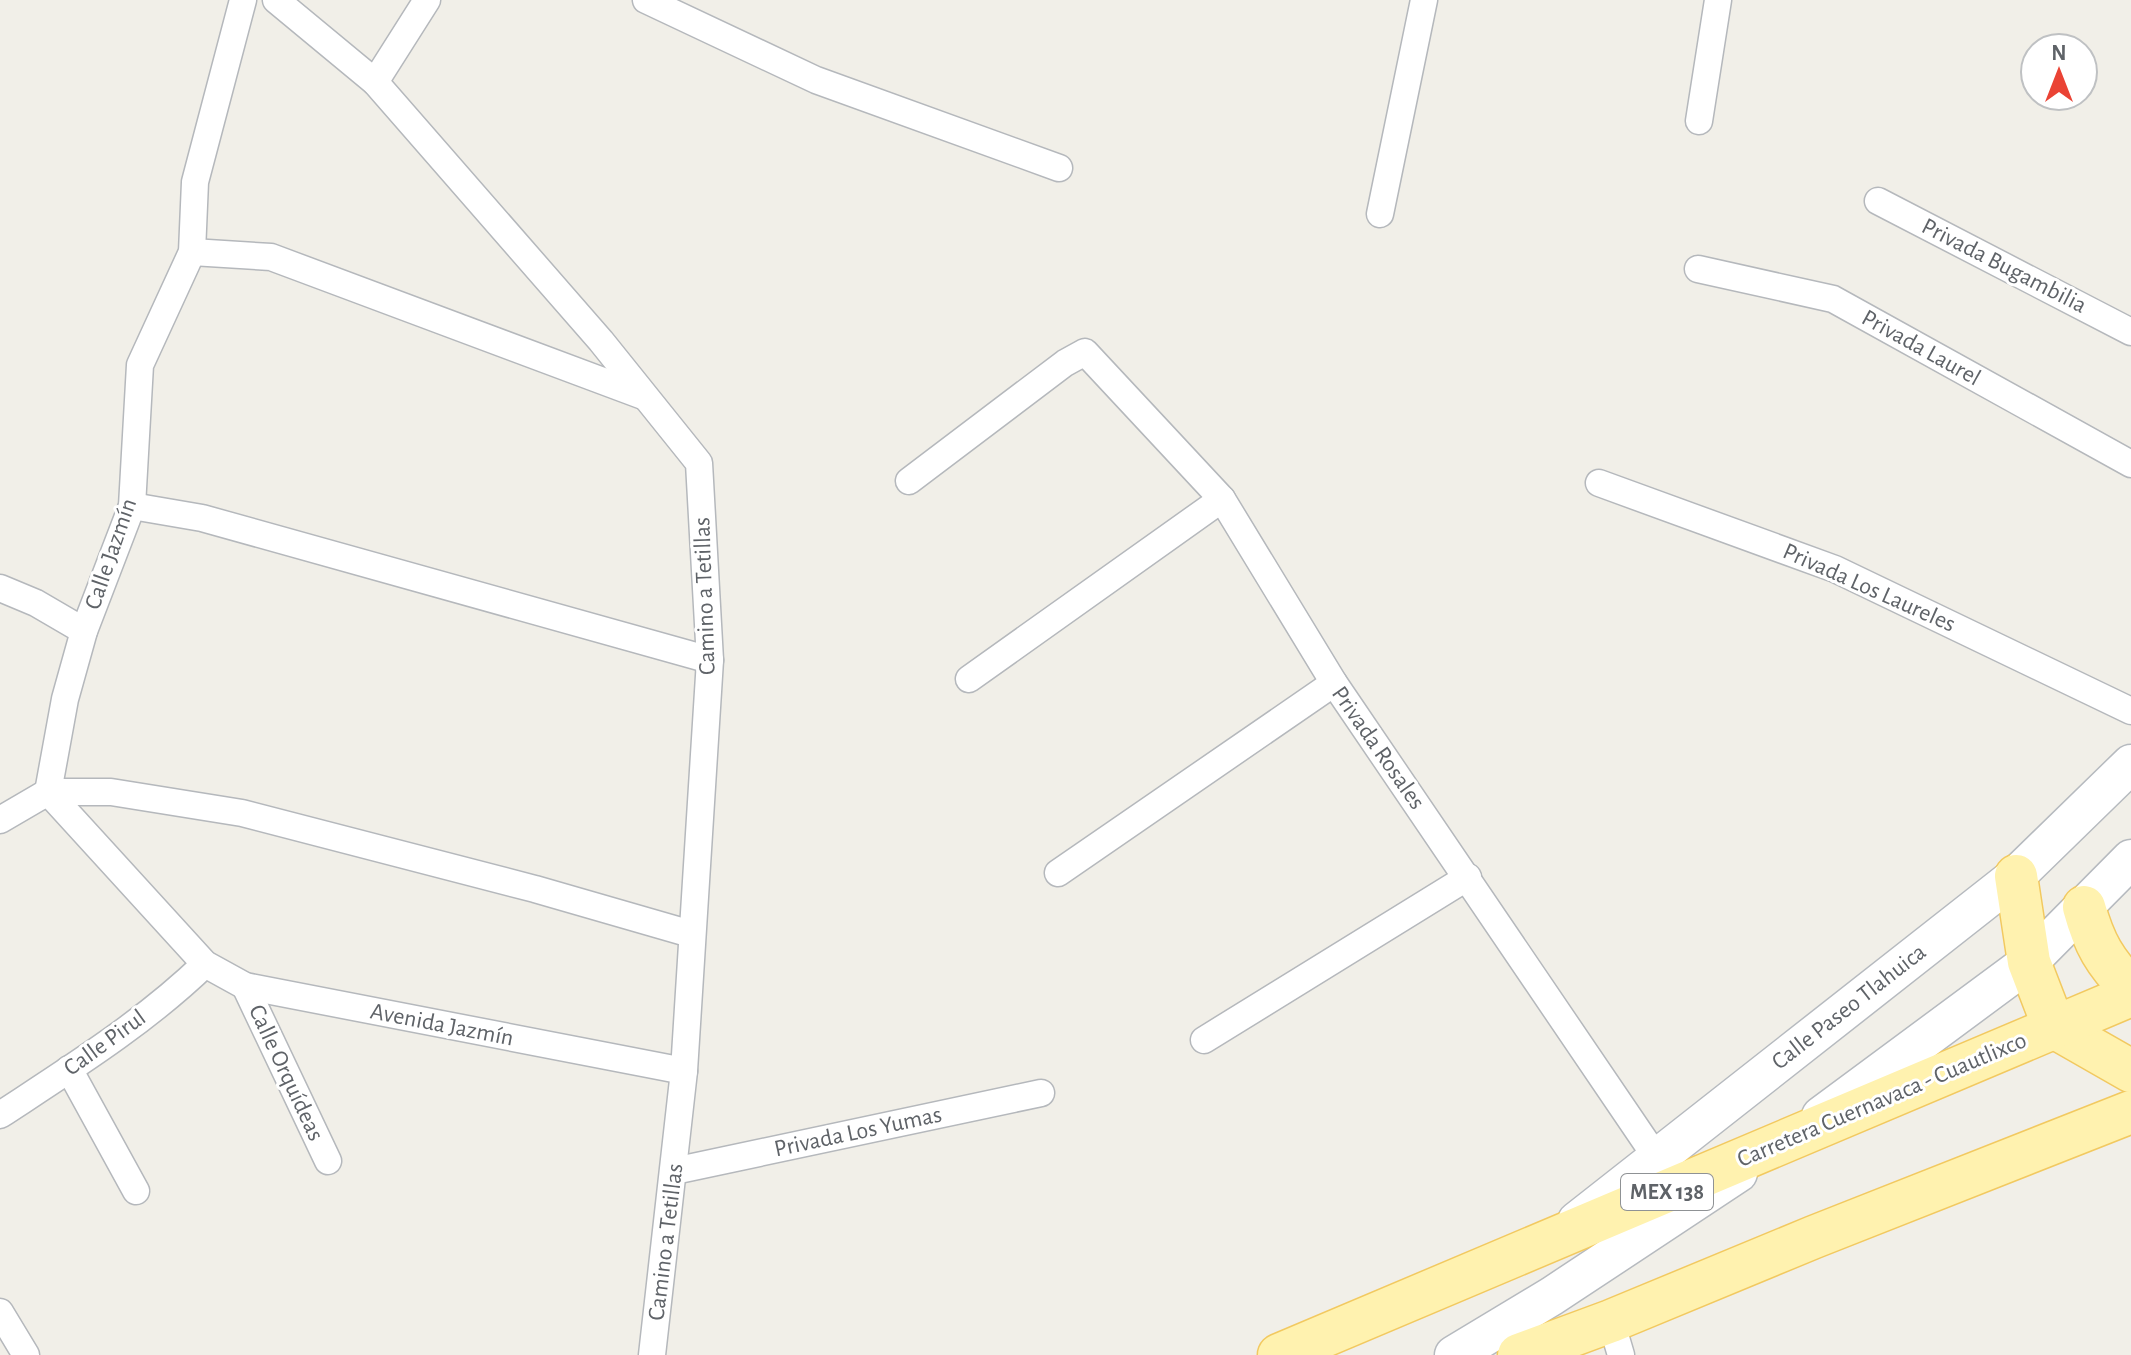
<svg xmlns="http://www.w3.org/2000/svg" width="2131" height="1355" viewBox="0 0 2131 1355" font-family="'Alegreya Sans',sans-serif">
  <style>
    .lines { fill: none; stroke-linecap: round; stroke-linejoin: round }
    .minor-casing { stroke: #b5b8bc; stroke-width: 29 }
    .secondary-casing { stroke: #b6babf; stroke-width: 41 }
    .primary-casing { stroke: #f2c960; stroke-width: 45 }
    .minor { stroke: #fff; stroke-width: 26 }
    .secondary { stroke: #fff; stroke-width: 38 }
    .primary { stroke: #fff2af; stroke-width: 42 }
    .labels { text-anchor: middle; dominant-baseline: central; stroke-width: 6; stroke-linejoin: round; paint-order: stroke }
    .shield { fill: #fff; stroke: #8f9295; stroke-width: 2 }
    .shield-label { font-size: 22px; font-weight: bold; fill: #5f6368 }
    .street-label { font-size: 24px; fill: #5f6368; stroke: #fff }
  </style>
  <rect width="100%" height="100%" fill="#f1efe8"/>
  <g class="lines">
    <defs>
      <g id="minor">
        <path d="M243 0 195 182 192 252 140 365 132 506 84 631 65 699 48 792 205 964 245 986 684 1071"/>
        <path d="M276 0 375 82 601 341 699 463 710 660 684 1071 652 1355"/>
        <path d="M646 0 816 80 1059 168"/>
        <path d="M375 82 427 0"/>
        <path d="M1699 121 1718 0"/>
        <path d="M1878 201 2131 332"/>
        <path d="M1380 214 1424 0"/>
        <path d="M192 252 271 257 643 396"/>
        <path d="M1698 269 1833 299 2131 464"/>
        <path d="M909 481 1065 363 1085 352 1222 499 1334 683 1656 1157"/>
        <path d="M1599 483 1835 569 2131 711"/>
        <path d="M132 506 202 518 710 660"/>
        <path d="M0 588 36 603 84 631"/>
        <path d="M969 679 1222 499"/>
        <path d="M0 820 48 792H111L242 813 535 889 691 934"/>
        <path d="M1058 873 1334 683"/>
        <path d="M245 986 328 1161"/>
        <path d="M1204 1040 1468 877"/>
        <path d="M69 1069 136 1191"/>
        <path d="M0 1115C70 1069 144 1023 205 964"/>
        <path d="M674 1171 1041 1093"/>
        <path d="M0 1312 26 1355"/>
        <path d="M1611 1321 1621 1355"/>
      </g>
      <g id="secondary">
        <path d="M1821 1116 2029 962 2131 859"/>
        <path d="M1577 1221 2016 876 2131 764"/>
        <path d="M1454 1355 1552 1296 1738 1173"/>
      </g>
      <g id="primary">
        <path d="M2016 876 2029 962 2054 1027 2131 1071"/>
        <path d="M2084 907C2094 944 2105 962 2131 989"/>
        <path d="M1279 1355 2131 995"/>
        <path d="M1519 1355 1611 1321 1814 1237 2131 1112"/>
      </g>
    </defs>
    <!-- minor casing -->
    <use href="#minor" class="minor-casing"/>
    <!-- secondary casing -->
    <use href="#secondary" class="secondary-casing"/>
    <!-- primary casing -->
    <use href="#primary" class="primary-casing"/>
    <!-- minor -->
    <use href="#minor" class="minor"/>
    <!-- secondary -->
    <use href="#secondary" class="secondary"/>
    <!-- primary -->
    <use href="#primary" class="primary"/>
  </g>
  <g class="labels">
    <!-- shield labels -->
    <rect class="shield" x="1621" y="1174" width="92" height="36" rx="6"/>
    <g class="shield-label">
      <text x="1667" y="1192">MEX 138</text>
    </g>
    <!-- street labels -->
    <g class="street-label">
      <text transform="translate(2004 266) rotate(27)">Privada Bugambilia</text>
      <text transform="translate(1921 348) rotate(29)">Privada Laurel</text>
      <text transform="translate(111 554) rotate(-71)">Calle Jazmín</text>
      <text transform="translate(1869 588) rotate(24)">Privada Los Laureles</text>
      <text transform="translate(705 596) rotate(-92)">Camino a Tetillas</text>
      <text transform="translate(1378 748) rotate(55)">Privada Rosales</text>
      <text transform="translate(1849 1007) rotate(-38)">Calle Paseo Tlahuica</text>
      <text transform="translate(442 1025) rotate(11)">Avenida Jazmín</text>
      <text transform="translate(105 1043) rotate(-36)">Calle Pirul</text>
      <text transform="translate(286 1073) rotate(65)">Calle Orquídeas</text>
      <text transform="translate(1882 1100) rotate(-23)">Carretera Cuernavaca - Cuautlixco</text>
      <text transform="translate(858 1132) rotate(-12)">Privada Los Yumas</text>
      <text transform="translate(666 1242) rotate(-83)">Camino a Tetillas</text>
    </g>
  </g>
  <!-- north arrow -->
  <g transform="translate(2059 72)"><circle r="38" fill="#ffffff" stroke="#bfc1c3" stroke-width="2"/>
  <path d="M0-6L14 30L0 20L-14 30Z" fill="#ea4335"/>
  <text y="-12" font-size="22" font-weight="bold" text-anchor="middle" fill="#5f6368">N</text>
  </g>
</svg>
